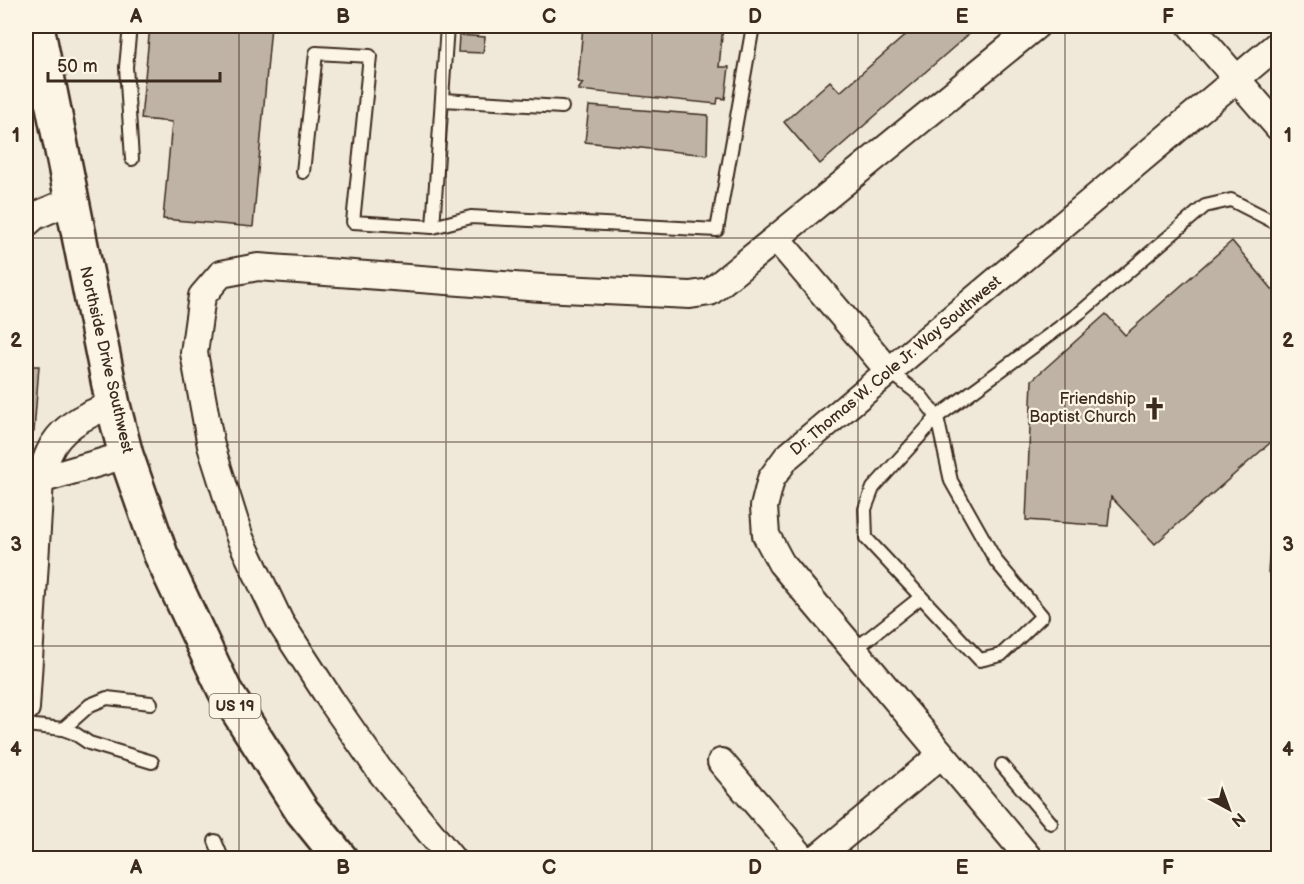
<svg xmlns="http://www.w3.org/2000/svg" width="1304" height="884" viewBox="0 0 1304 884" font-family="'Balsamiq Sans',sans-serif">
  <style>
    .building { fill: #beb3a4; stroke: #3b2a1e; stroke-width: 1.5 }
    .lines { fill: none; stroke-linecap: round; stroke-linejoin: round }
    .service-casing { stroke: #3b2a1e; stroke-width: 16 }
    .minor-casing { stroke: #3b2a1e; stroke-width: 30 }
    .primary-casing { stroke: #3b2a1e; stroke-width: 38 }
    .service { stroke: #fcf5e5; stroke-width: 12 }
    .minor { stroke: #fcf5e5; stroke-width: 26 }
    .primary { stroke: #fcf5e5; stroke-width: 33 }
    .grid { fill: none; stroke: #3b2a1e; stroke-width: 1.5; stroke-opacity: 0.55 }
    .labels { text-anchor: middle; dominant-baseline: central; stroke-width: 4.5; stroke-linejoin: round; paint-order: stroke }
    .shield { fill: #fcf5e5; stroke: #75675a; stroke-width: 1.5 }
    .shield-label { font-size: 15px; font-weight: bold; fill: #3b2a1e }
    .street-label { font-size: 16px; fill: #3b2a1e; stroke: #fcf5e5 }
    .poi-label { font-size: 16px; fill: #3b2a1e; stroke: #fcf5e5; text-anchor: end }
    .neatline { fill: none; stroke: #3b2a1e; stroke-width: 2 }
    .grid-label { font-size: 20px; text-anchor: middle; font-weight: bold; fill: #3b2a1e }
  </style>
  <rect width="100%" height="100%" fill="#f0e9d9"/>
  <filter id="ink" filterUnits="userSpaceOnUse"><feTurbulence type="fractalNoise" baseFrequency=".0167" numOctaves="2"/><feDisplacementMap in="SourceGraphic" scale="12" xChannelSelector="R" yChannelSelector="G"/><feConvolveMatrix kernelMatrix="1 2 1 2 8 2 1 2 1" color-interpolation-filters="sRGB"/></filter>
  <g filter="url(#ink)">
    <!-- building -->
    <g class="building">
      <path d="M150 26H271L253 227 163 219 172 122 141 119Z"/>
      <path d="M583 26H723L719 67H729L725 99 718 98 717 104 578 90 583 83 578 82Z"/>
      <path d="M916 26H964L970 33 820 164 784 122 830 81 840 92Z"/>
      <path d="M459 35 485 37 483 53 458 52Z"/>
      <path d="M589 106 708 115 707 155 585 142Z"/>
      <path d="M1232 241 1278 296V436L1155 544 1111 497 1108 526 1026 520 1032 380 1106 314 1125 335Z"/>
      <path d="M26 366H39L34 432H26Z"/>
      <path d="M1278 540V585L1268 572 1270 547Z"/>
    </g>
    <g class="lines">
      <defs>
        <g id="service">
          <path d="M130 26 126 67 132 159"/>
          <path d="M443 100 562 107"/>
          <path d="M303 172 316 53 370 56 353 222 433 227 447 26"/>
          <path d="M433 227 471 217 717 230 753 26"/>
          <path d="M889 371 921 396 937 417 951 481 996 561 1042 616 1001 655 980 660 866 538 865 509 873 488 937 417 1082 311 1205 206 1231 200 1278 224"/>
          <path d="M854 650 921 597"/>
          <path d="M26 725 63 729 74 733 89 743 152 762"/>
          <path d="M63 729 90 705 107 698 151 703"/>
          <path d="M1002 765 1051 823"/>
          <path d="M215 841 222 858"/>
        </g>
        <g id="minor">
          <path d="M1191 26 1278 127"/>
          <path d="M26 224 35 216 72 200"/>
          <path d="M777 239 889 371"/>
          <path d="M26 479 40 480 126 455"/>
          <path d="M26 708 40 480C43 471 45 461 49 453 60 427 88 413 113 405"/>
          <path d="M721 762 803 858"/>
          <path d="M451 858 380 771 332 702 280 622 240 538 211 446 194 353 202 296 221 274 258 267 542 288 690 295 710 292 1036 26"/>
          <path d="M817 858 941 755"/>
          <path d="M1029 858 781 563 766 535 764 507 771 479 787 457 1278 44"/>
        </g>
        <path id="primary" d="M37 26 113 405 126 455 161 555 225 691 302 811 340 858"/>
      </defs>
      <!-- service casing -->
      <use href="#service" class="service-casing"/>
      <!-- minor casing -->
      <use href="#minor" class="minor-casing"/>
      <!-- primary casing -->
      <use href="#primary" class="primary-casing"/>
      <!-- service -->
      <use href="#service" class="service"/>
      <!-- minor -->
      <use href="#minor" class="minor"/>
      <!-- primary -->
      <use href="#primary" class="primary"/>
    </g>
  </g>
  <!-- grid -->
  <path class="grid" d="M239 26V858M446 26V858M652 26V858M858 26V858M1065 26V858M26 238H1278M26 442H1278M26 646H1278"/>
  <!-- icons -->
  <defs>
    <symbol id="church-bare" viewBox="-9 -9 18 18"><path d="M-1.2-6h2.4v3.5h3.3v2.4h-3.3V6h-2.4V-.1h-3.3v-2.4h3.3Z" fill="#3b2a1e" stroke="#fcf5e5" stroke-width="2.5" paint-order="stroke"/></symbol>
  </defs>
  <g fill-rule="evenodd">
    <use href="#church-bare" x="1138" y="392" width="33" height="33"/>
  </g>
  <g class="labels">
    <!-- shield labels -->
    <rect class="shield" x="209.5" y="694" width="51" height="24" rx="4.5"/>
    <g class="shield-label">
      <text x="235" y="706">US 19</text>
    </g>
    <!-- street labels -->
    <g class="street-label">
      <text transform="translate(106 360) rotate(77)">Northside Drive Southwest</text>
      <text transform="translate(896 366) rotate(-40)">Dr. Thomas W. Cole Jr. Way Southwest</text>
    </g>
    <!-- poi labels -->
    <g class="poi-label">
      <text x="1136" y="399">Friendship<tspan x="1136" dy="18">Baptist Church</tspan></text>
    </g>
  </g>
  <!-- margin -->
  <rect width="1304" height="884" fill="none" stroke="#fcf5e5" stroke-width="66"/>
  <!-- north arrow -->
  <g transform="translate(1229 809) rotate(139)" stroke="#fcf5e5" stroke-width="4.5" paint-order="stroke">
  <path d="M0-4.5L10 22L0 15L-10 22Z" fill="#3b2a1e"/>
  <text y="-9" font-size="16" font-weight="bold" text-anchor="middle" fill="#3b2a1e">N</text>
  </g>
  <!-- scale -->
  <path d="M48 72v9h172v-9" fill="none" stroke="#3b2a1e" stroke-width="3"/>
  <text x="57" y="72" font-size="18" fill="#3b2a1e" stroke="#fcf5e5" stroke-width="4.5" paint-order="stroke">50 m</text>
  <rect x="33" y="33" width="1238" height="818" class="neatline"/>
  <g class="grid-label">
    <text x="136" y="23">A</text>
    <text x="343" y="23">B</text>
    <text x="549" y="23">C</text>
    <text x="755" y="23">D</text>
    <text x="962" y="23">E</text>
    <text x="1168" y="23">F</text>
    <text x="16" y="142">1</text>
    <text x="1288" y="142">1</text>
    <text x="16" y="347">2</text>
    <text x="1288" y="347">2</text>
    <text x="16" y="551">3</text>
    <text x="1288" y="551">3</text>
    <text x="16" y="756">4</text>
    <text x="1288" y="756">4</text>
    <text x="136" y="874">A</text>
    <text x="343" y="874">B</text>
    <text x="549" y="874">C</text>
    <text x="755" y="874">D</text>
    <text x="962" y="874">E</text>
    <text x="1168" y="874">F</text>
  </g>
</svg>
